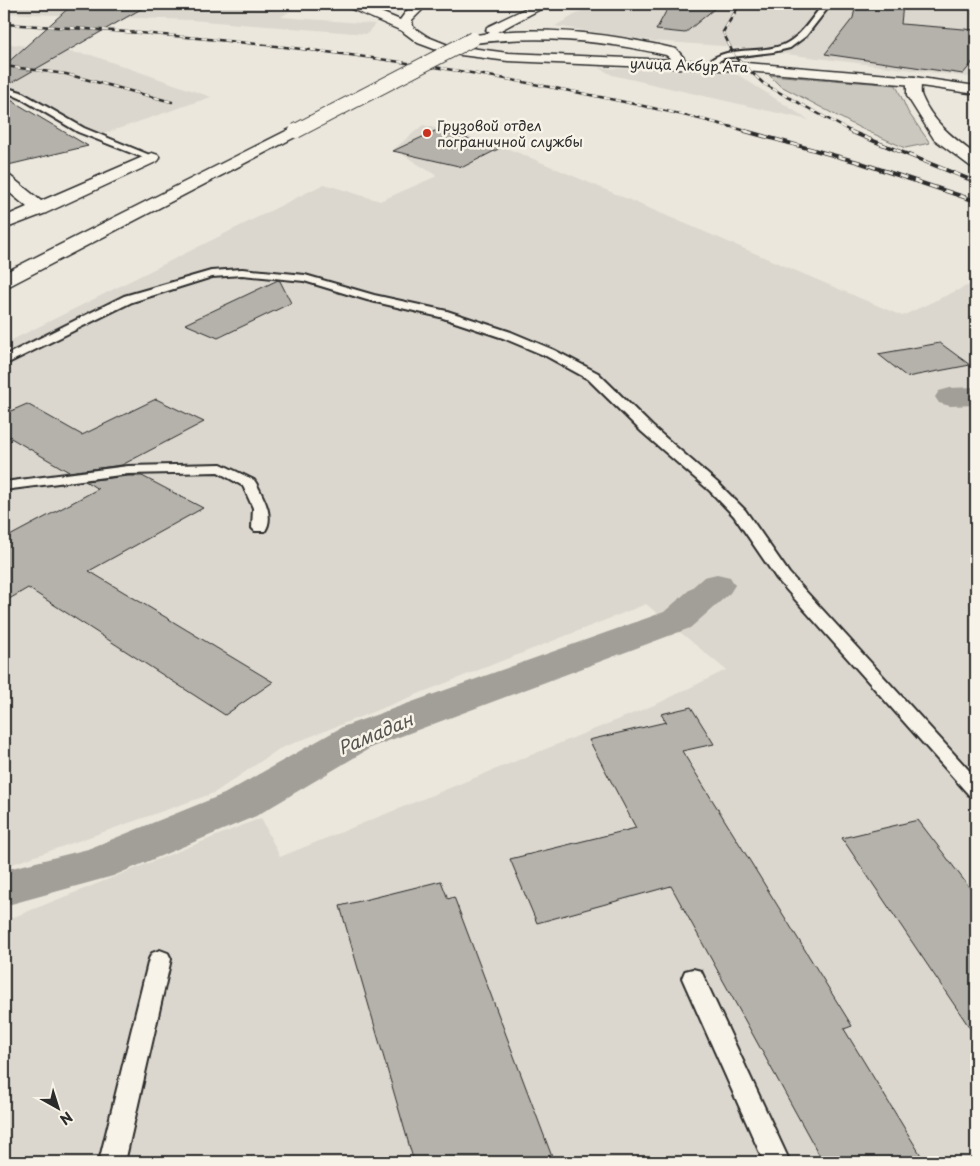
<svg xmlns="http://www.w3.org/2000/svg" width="980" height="1166" viewBox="0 0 980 1166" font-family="'Playpen Sans',sans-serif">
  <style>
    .built { fill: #dbd7ce }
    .green { fill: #cbc8bf; stroke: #7b7a75 }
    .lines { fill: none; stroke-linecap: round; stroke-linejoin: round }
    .canal { fill: #a29f98; fill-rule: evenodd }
    .building { fill: #b5b2ab; stroke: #2b2b2b }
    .service-casing { stroke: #2b2b2b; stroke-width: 4 }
    .minor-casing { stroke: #2b2b2b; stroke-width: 3 }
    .secondary-casing { stroke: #2b2b2b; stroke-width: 3 }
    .trunk-casing { stroke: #2b2b2b; stroke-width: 3 }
    .service { fill: #f7f3e8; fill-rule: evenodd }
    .minor { fill: #f7f3e8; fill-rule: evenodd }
    .secondary { fill: #f7f3e8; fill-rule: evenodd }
    .trunk { fill: #f7f3e8; fill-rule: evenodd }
    .rail-far1-casing { stroke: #2b2b2b; stroke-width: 2.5 }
    .rail-casing { stroke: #2b2b2b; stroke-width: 4 }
    .rail-far1 { stroke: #f7f3e8; stroke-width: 2; stroke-dasharray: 5.5; stroke-linecap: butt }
    .rail { stroke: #f7f3e8; stroke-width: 2.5; stroke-dasharray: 8; stroke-linecap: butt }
    .trunk-bridge-casing { stroke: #2b2b2b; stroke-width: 16; stroke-linecap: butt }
    .trunk-bridge { stroke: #f7f3e8; stroke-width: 14 }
    .poi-dot { fill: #c8321e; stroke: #f7f3e8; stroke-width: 2 }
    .labels { text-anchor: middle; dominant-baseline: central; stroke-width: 5; stroke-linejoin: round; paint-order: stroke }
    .far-street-label { font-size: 14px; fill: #2b2b2b; stroke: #f7f3e8 }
    .far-poi-label { font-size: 14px; fill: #2b2b2b; stroke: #f7f3e8; text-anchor: start }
    .water-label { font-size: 18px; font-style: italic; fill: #555451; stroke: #f7f3e8 }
  </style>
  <rect width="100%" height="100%" fill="#ebe7dd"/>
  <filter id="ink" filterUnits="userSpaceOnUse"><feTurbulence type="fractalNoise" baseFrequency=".02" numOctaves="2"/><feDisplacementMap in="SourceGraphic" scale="10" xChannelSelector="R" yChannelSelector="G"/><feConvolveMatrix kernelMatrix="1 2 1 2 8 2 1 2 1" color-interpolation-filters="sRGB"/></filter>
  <g filter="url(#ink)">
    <!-- built -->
    <g class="built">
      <path d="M4 4 241 5 289 12 281 17 375 24 367 34 191 20 4 13Z"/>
      <path d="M594 4H976V78L723 46 652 41 555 26Z"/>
      <path d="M4 43 91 55 211 97 91 138 27 103 4 98Z"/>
      <path d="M600 68 735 73 809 120 612 75Z"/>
      <path d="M423 125 493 143 524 155 902 316 971 284 976 286V1162H4V921L261 818 280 857 659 703 726 670 646 604 279 749 214 793 4 867V344L324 184 380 201 437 176 394 149Z"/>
    </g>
    <!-- green -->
    <path class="green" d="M769 75 896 85 908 112 930 143 905 148 858 127 779 85Z"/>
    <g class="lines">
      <!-- canal -->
      <g class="canal">
        <path d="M976 387V405L950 406 939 403 935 397 939 391 950 388Z"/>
        <path d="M717 574 730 577 735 585 730 593 690 628 372 747 256 816 113 876 4 906V870L88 849 224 794 342 727 664 612 704 577Z"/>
      </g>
    </g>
    <!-- building -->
    <g class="building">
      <path d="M73 4 148 5 6 86 4 85V66Z"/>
      <path d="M670 4H720L685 33 656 30Z"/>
      <path d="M856 4H903L901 24 976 30V58L963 74 825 54 853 18Z"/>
      <path d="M4 96 88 146 4 166Z"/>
      <path d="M435 131 502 147 463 167 393 151Z"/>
      <path d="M278 280 280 281 291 303 218 338 185 324Z"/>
      <path d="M940 343 970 365 907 377 878 354Z"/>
      <path d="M156 399 204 422 122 465 69 472 4 434V414L27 404 82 435Z"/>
      <path d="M128 476H142L203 508 89 571 273 682 225 715 28 588 4 602V539L98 489 85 481Z"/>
      <path d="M691 707 714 744 682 751 852 1026 844 1029 925 1162H823L671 886 537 923 510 859 636 828 589 740 666 722 661 714Z"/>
      <path d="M918 820 976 896V1037L842 838Z"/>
      <path d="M441 881 448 899 454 897 554 1162H414L340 906Z"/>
    </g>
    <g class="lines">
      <defs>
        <g id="service">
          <path d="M823 4H831L806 36 790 48 773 52 724 58 709 67 705 65C725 44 757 55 783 45 800 38 812 18 823 4Z"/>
          <path d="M4 87 21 92 84 128 157 158 152 161 149 160 78 132 22 99 4 91Z"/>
          <path d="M242 269 305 275 374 295 447 311 511 332 554 350 598 373 652 426 720 485 745 510 789 573 976 778V797L969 795 777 579 734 516 710 491 642 432 588 379 546 356 503 338 440 317 367 300 304 281 242 275 212 277 132 302 4 365V356L124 296 211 271Z"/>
          <path d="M221 464 254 480 256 483C263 497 275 516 265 531H255L252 528 253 508 243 486 218 472 128 474 4 490V482L128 466Z"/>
          <path d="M160 950 168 953 171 959 125 1162H99L149 959 152 953Z"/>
          <path d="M693 969 701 971 790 1162H764L682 978 685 971Z"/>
        </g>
        <g id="minor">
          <path d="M914 77 919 78C923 84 919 91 922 97 933 123 955 139 976 155V168L970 166 934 139 907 96V81L909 78Z"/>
          <path d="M152 153 158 155 160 158 158 161 46 213 4 229V217L27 207 4 188V175L10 176 41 201Z"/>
        </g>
        <path id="secondary" d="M345 4H361L400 20 411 5 428 4 412 20 413 27 428 37 448 45 508 53 746 63 914 77 976 86V94L914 85 746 71 508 61 445 53 418 43 402 31 347 7Z"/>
        <g id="trunk">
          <path d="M535 4H550L497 32C558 27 617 35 676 49L684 58 678 66 673 67 666 63 670 58 666 55C602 40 540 35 474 43L467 39 469 36 490 33 486 30 487 27Z"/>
          <path d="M296 126 301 128 304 131 301 134 11 285 4 287V273Z"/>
        </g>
      </defs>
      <!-- service casing -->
      <use href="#service" class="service-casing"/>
      <!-- minor casing -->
      <use href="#minor" class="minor-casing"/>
      <!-- secondary casing -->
      <use href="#secondary" class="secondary-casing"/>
      <!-- trunk casing -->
      <use href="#trunk" class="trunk-casing"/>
      <!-- service -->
      <use href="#service" class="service"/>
      <!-- minor -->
      <use href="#minor" class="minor"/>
      <!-- secondary -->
      <use href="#secondary" class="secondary"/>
      <!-- trunk -->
      <use href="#trunk" class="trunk"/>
      <defs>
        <g id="rail-far1">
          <path d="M740 4 723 32 735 57 764 84 852 132"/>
          <path d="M4 24C194 34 378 53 565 90 627 102 689 115 750 132"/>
          <path d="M4 66 66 74 172 102"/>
        </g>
        <g id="rail">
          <path d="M745 131 858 162 976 201"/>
          <path d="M849 131 976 182"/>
        </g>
      </defs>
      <!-- rail-far1 casing -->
      <use href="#rail-far1" class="rail-far1-casing"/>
      <!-- rail casing -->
      <use href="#rail" class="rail-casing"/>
      <!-- rail-far1 -->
      <use href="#rail-far1" class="rail-far1"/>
      <!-- rail -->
      <use href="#rail" class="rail"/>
      <defs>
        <path id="trunk-bridge" d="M296 131 473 39"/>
      </defs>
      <!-- trunk-bridge casing -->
      <use href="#trunk-bridge" class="trunk-bridge-casing"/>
      <!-- trunk-bridge -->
      <use href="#trunk-bridge" class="trunk-bridge"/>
    </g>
  </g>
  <!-- markers -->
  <circle class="poi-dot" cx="427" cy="133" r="5"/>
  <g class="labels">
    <!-- far-street labels -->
    <g class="far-street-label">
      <text transform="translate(689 65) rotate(2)">улица Акбур Ата</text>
    </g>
    <!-- far-poi labels -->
    <g class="far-poi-label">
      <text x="437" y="125">Грузовой отдел<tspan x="437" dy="16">пограничной службы</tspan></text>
    </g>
    <!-- water labels -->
    <g class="water-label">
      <text transform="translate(375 733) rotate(-23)">Рамадан</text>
    </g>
  </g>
  <!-- margin -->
  <rect width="980" height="1166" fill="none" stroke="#f7f3e8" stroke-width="20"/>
  <rect x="10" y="10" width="960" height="1146" fill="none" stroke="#2b2b2b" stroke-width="2" filter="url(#ink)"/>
  <!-- north arrow -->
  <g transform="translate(58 1108) rotate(141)" stroke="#f7f3e8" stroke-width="4" paint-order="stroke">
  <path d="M0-4L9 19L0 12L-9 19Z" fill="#2b2b2b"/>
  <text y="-8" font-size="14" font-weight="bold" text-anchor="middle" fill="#2b2b2b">N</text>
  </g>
</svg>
